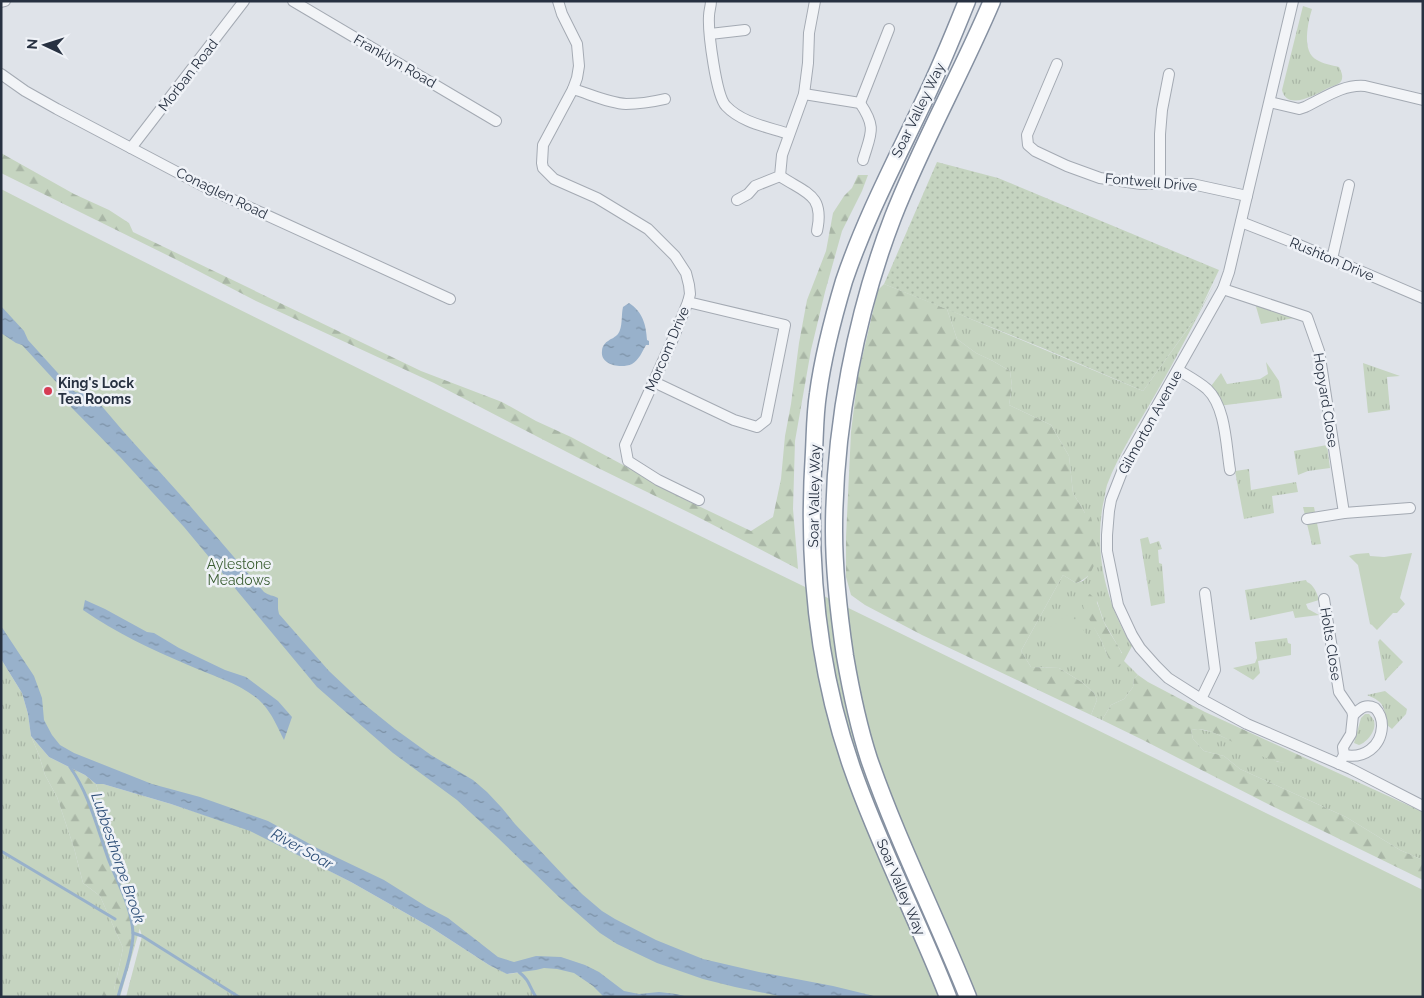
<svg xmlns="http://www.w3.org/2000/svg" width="1424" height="998" font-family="Raleway,sans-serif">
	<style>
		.grass { fill: url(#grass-tufts); fill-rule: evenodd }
		.forest { fill: url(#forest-firs) }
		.park { fill: #c5d4c0 }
		.garden { fill: url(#garden-dots) }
		.water { fill: url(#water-ripples) }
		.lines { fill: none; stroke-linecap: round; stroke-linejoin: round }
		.stream { stroke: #98b1cb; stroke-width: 3 }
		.minor-casing { stroke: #a4aab3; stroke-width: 12 }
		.trunk-casing { stroke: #8590a1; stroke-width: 19 }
		.minor { stroke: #f2f4f7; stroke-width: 10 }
		.trunk { stroke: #fff; stroke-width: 16 }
		.poi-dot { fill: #d63c54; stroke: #eff2f7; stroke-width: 2 }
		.labels { text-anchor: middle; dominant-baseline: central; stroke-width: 5; stroke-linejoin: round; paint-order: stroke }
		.street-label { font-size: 14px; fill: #273141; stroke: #eff2f7 }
		.poi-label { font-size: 14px; font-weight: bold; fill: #273141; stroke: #eff2f7; text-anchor: start }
		.park-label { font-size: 14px; fill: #3b5e33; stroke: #eff2f7 }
		.water-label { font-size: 15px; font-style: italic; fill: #2e4f78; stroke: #eff2f7 }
	</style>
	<defs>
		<pattern id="grass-tufts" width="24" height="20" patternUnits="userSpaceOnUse" patternTransform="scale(1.25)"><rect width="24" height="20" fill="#c5d4c0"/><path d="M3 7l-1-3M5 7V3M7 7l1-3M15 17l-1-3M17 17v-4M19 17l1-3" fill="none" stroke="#a9b6a6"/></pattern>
		<pattern id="forest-firs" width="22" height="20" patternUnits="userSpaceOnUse" patternTransform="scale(1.25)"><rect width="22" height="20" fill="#c5d4c0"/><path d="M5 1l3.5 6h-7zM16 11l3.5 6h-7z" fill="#a9b6a6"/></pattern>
		<pattern id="garden-dots" width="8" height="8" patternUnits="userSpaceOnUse" patternTransform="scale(1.25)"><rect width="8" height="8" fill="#c5d4c0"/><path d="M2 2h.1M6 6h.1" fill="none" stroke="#a9b6a6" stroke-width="1.8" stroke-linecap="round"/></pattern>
		<pattern id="water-ripples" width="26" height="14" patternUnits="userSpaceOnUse" patternTransform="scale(1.25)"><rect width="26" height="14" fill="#98b1cb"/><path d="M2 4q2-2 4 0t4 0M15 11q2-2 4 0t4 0" fill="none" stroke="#7c91a6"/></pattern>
	</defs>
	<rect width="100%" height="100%" fill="#dfe3e9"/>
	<!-- grass -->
	<g class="grass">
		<path d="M 1303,6 L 1312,9 C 1308,22 1301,52 1317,60 C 1323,64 1332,65 1339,67 C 1341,71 1343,75 1342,79 C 1341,85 1331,86 1326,89 C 1315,95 1287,111 1282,90 Z"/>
		<path d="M 1216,281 C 1196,319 1177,357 1155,395 C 1139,423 1118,455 1107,485 C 1105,491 1105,498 1103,504 C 1094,555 1106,602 1132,646 L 1124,661 L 1138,675 L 1134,679 L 1133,687 L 1124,699 L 1111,705 L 1102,720 L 1091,715 L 1097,700 L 1094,693 L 1083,683 L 1059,668 L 1031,667 L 1021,651 L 1063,575 L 1076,583 L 1083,581 L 1088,576 L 1085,513 L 1073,493 L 1069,456 L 1051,425 L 1009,405 L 1012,386 L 1010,371 L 993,361 L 976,353 L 957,339 L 947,309 L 1143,391 L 1195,319 ZM 1097,601 L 1104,622 L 1122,653 L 1108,657 L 1101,640 L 1094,627 Z"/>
		<polygon points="1255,303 1300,317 1261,324"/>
		<polygon points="1266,362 1279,381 1282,398 1218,406 1208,390 1221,373 1227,384 1260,379 1268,374"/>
		<polygon points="1363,363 1400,376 1387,377 1390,410 1368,413"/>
		<polygon points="1327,445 1330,468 1308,471 1298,475 1294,451"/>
		<polygon points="1249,469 1251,490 1296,482 1298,492 1272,496 1274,513 1244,519 1235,471"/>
		<polygon points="1303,507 1314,507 1321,544 1312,545"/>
		<polygon points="1148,537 1150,544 1159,541 1162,549 1158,550 1159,563 1162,564 1165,603 1151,606 1140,539"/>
		<path d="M 1306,580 L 1307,582 C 1314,585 1317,593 1319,600 L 1306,604 L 1308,609 L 1319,615 L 1295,618 L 1293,611 L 1250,620 L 1245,590 Z"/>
		<polygon points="1287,638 1288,643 1291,644 1291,655 1258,661 1260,673 1253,680 1233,668 1255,663 1257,658 1255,642"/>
		<polygon points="1380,639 1403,662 1385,681 1378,642"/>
		<polygon points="1,659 22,693 28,714 31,736 39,755 45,775 57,797 74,848 83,883 100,896 123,948 114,990 102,996 1,997"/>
		<path d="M 1385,691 L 1407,709 L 1406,714 L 1392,729 L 1387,725 C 1383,706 1386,703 1367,695 Z"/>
		<path d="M 1365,714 L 1369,714 C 1370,715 1374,720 1374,721 C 1377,731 1366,743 1359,745 L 1354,743 L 1361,718 Z"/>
		<polygon points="1198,729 1212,732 1278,762 1303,763 1301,756 1423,812 1423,860 1400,850 1346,817 1240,769 1224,756 1204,751 1193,739 1191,730"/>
		<polygon points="96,784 103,784 171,804 250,830 351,882 432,928 489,965 508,974 536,970 604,997 126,997 142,936"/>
	</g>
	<!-- forest -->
	<g class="forest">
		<polygon points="1,153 74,194 109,210 129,223 133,232 421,371 502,402 536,421 571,437 625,466 688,501 751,531 773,517 781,479 785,436 791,404 799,343 807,300 826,251 833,213 844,196 852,188 858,175 868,175 862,191 842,231 825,292 811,350 795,441 793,509 798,569 694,515 594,466 434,383 256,301 179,261 1,173"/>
		<path d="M 884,284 L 947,309 L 957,339 L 976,353 L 993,361 L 1010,371 L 1012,386 L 1009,405 L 1051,425 L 1069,456 L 1073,493 L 1085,513 L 1091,517 C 1096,539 1104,574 1076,583 L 1063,575 L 1021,651 L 1031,667 L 1059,668 L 1083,683 L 1094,693 L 1097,700 L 1091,715 L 922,635 L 865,605 L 851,595 L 846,577 L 846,537 L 851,432 L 858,375 L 878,290 Z"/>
		<path d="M 1090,594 C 1100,603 1099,611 1104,622 C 1110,636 1121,646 1124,661 L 1119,667 L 1117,667 L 1108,657 L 1101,640 L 1084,610 L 1081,595 Z"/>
		<path d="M 1138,675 L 1148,682 L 1205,712 L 1301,756 L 1304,763 C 1279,769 1247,749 1225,738 C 1215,733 1203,727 1191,730 L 1193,739 L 1204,751 L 1224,756 L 1240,769 L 1346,817 L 1400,850 L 1423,860 L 1423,880 L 1264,802 L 1143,740 L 1102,720 L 1111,705 L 1124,699 L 1133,687 L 1134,679 Z"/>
		<polygon points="31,736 49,757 85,775 96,784 140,928 120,997 97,997 102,996 104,991 110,986 114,990 123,948 100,896 83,883 74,848 57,797 45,775 39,755"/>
	</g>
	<!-- park -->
	<g class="park">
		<path d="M 1,189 C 242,313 486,431 729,550 C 961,662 1192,777 1423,890 L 1423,997 L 536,997 C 528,985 531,982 519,972 L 282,835 L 60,757 L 1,643 Z"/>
		<polygon points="1369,553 1370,556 1384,557 1412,553 1400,598 1405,604 1397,613 1393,613 1377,630 1372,625 1370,624 1358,565 1349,556 1356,554"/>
		<polygon points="1070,613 1094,644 1073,660 1048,629"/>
	</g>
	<!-- garden -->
	<polygon class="garden" points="937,162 998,178 1219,270 1197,316 1143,391 1045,349 884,284"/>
	<!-- water -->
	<g class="water">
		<path d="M 629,303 C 643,312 646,325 647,340 L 649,341 L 649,345 L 646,345 C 642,352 639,360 632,364 C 621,369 600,365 602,351 C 603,340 613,340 618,334 C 623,327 621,315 623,307 Z"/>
		<path d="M 1,306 L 24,331 L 28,340 L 75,392 L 88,394 L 94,397 L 123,431 L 185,500 L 264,592 C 270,596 272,595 278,598 L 278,609 L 279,614 L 329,671 L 364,704 L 395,729 L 431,755 L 473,780 L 487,792 L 502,808 L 515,824 L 566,878 L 582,894 L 602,911 L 615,919 L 656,940 L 703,959 L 759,972 L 833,986 L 878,997 L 784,997 L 735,987 L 703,979 L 657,963 L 617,944 L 600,933 L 560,898 L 498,838 L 457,800 L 393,753 L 364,728 L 317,687 L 184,527 L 121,458 L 71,407 L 70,397 L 22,345 L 16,343 L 1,333 Z"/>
		<path d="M 85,600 L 105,609 L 147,632 L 154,633 L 179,648 L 225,670 L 246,677 L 278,701 L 292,717 L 284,740 C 278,728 272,714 263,704 C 244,684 212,676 188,665 C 151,649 116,633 83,610 Z"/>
		<polygon points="1,626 34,676 42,698 44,720 52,735 60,745 74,753 152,784 200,797 268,821 317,848 384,880 427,907 448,918 498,957 514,962 536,956 561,957 585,965 599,972 624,991 639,994 659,992 676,994 689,997 604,997 593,986 574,973 557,969 544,968 536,970 507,974 489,965 432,928 351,882 250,831 171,804 103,784 96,784 85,775 49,757 31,736 28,714 22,693 1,659"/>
	</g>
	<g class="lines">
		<!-- stream -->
		<g class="stream">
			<path d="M 70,767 C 89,794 97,827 108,858 C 117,882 132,907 133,934 C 133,953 123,978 118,997"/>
			<polyline points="1,851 115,919"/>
			<polyline points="133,933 142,936 239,997"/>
			<path d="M 519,972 C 531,982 528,985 536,997"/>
		</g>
		<!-- minor casing -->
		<g class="minor-casing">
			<g id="minor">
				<polyline points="293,1 496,121"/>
				<polyline points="558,1 562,14 577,44 579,66 577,78 573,89 543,145 542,163 543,168 554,179 597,198 648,229 675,256 686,273 689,285 690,294 688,302 672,341 625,445 628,461 658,480 699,500"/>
				<path d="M 711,1 C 711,6 709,11 709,16 C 708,32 716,96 726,106 C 742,123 768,127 789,134"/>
				<polyline points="1293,1 1229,272 1223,289 1127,459 1111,500 1109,511 1107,535 1107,551 1118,605 1132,635 1140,648 1156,666 1168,678 1201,699 1247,724 1351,769 1423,806"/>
				<polyline points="1,2 5,1"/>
				<polyline points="710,34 745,30"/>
				<polyline points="1057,64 1027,135 1028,145 1035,151 1067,166 1100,178 1141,184 1192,184 1247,196"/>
				<polyline points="1,74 25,91 57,109 205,187 450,299"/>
				<path d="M 573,89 C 590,94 608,103 626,104 C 640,104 652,102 665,99"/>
				<polyline points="804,94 860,103 889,29"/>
				<path d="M 1270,102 L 1299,109 L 1305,107 C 1324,98 1343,84 1365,86 L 1423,100"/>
				<path d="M 860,103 C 877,128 871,133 863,160"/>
				<polyline points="131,148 244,1"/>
				<path d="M 780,176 C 805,193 825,194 817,231"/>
				<polyline points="1160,183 1160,134 1162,110 1169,74"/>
				<polyline points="737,200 748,194 755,186 780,176 782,155 804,94 808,63 809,33 815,1"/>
				<polyline points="1241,222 1297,244 1423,298"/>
				<polyline points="1332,259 1349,185"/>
				<polyline points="1223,289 1307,317 1319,351 1344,513"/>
				<path d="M 1178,370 C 1188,376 1199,382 1207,389 C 1226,407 1226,446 1230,470"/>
				<polyline points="654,382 734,420 757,427 766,420 785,325 688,302"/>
				<polyline points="1307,519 1344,513 1410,508"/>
				<polyline points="1324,599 1339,692 1352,711 1353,715 1351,734 1343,747 1344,755 1339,764"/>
				<polyline points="1201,699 1215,670 1205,593"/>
				<path d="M 1344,755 C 1364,759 1381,747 1382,726 C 1382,719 1380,713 1375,708 C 1365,703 1360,709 1353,715"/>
			</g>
		</g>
		<!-- trunk casing -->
		<g class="trunk-casing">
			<g id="trunk">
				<path d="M 948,997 C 918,920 879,846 852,768 C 817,668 807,558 814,452 C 815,432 815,413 818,394 C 823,356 833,318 844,281 C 865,219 895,162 923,103 C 939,70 953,36 967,1"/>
				<path d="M 968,997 C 936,917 897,840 869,759 C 858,725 851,691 845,656 C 839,615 834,573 834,531 C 834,427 856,313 893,217 C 922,143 961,74 992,1"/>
			</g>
		</g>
		<!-- minor -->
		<use href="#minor" class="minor"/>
		<!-- trunk -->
		<use href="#trunk" class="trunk"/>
	</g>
	<!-- markers -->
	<circle class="poi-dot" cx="48" cy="391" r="5"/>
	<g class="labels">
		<!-- street labels -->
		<g class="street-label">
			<text transform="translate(395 61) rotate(30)">Franklyn Road</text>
			<text transform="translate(188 75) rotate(-52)">Morban Road</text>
			<text transform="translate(918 110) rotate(-64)">Soar Valley Way</text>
			<text transform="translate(1151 182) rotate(5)">Fontwell Drive</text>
			<text transform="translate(222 193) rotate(26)">Conaglen Road</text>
			<text transform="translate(1332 259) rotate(23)">Rushton Drive</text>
			<text transform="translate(667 349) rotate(-67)">Morcom Drive</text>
			<text transform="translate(1326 400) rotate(81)">Hopyard Close</text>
			<text transform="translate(1150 422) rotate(-61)">Gilmorton Avenue</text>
			<text transform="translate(814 496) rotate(-89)">Soar Valley Way</text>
			<text transform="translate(1331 644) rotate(81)">Holts Close</text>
			<text transform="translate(901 887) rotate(67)">Soar Valley Way</text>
		</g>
		<!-- poi labels -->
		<g class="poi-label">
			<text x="58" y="383">King's Lock<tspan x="58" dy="16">Tea Rooms</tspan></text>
		</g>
		<!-- park labels -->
		<g class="park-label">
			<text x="239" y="564">Aylestone<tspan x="239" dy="16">Meadows</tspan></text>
		</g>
		<!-- water labels -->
		<g class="water-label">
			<text transform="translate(302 849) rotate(29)">River Soar</text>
			<text transform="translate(118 858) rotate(71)">Lubbesthorpe Brook</text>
		</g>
	</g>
	<!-- border -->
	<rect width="1424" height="998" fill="none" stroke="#273141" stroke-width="5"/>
	<!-- north arrow -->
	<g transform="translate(45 45) rotate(274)" stroke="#eff2f7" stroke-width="4" paint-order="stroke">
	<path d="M0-4L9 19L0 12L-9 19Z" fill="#273141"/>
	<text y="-8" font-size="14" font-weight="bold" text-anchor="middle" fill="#273141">N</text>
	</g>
</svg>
